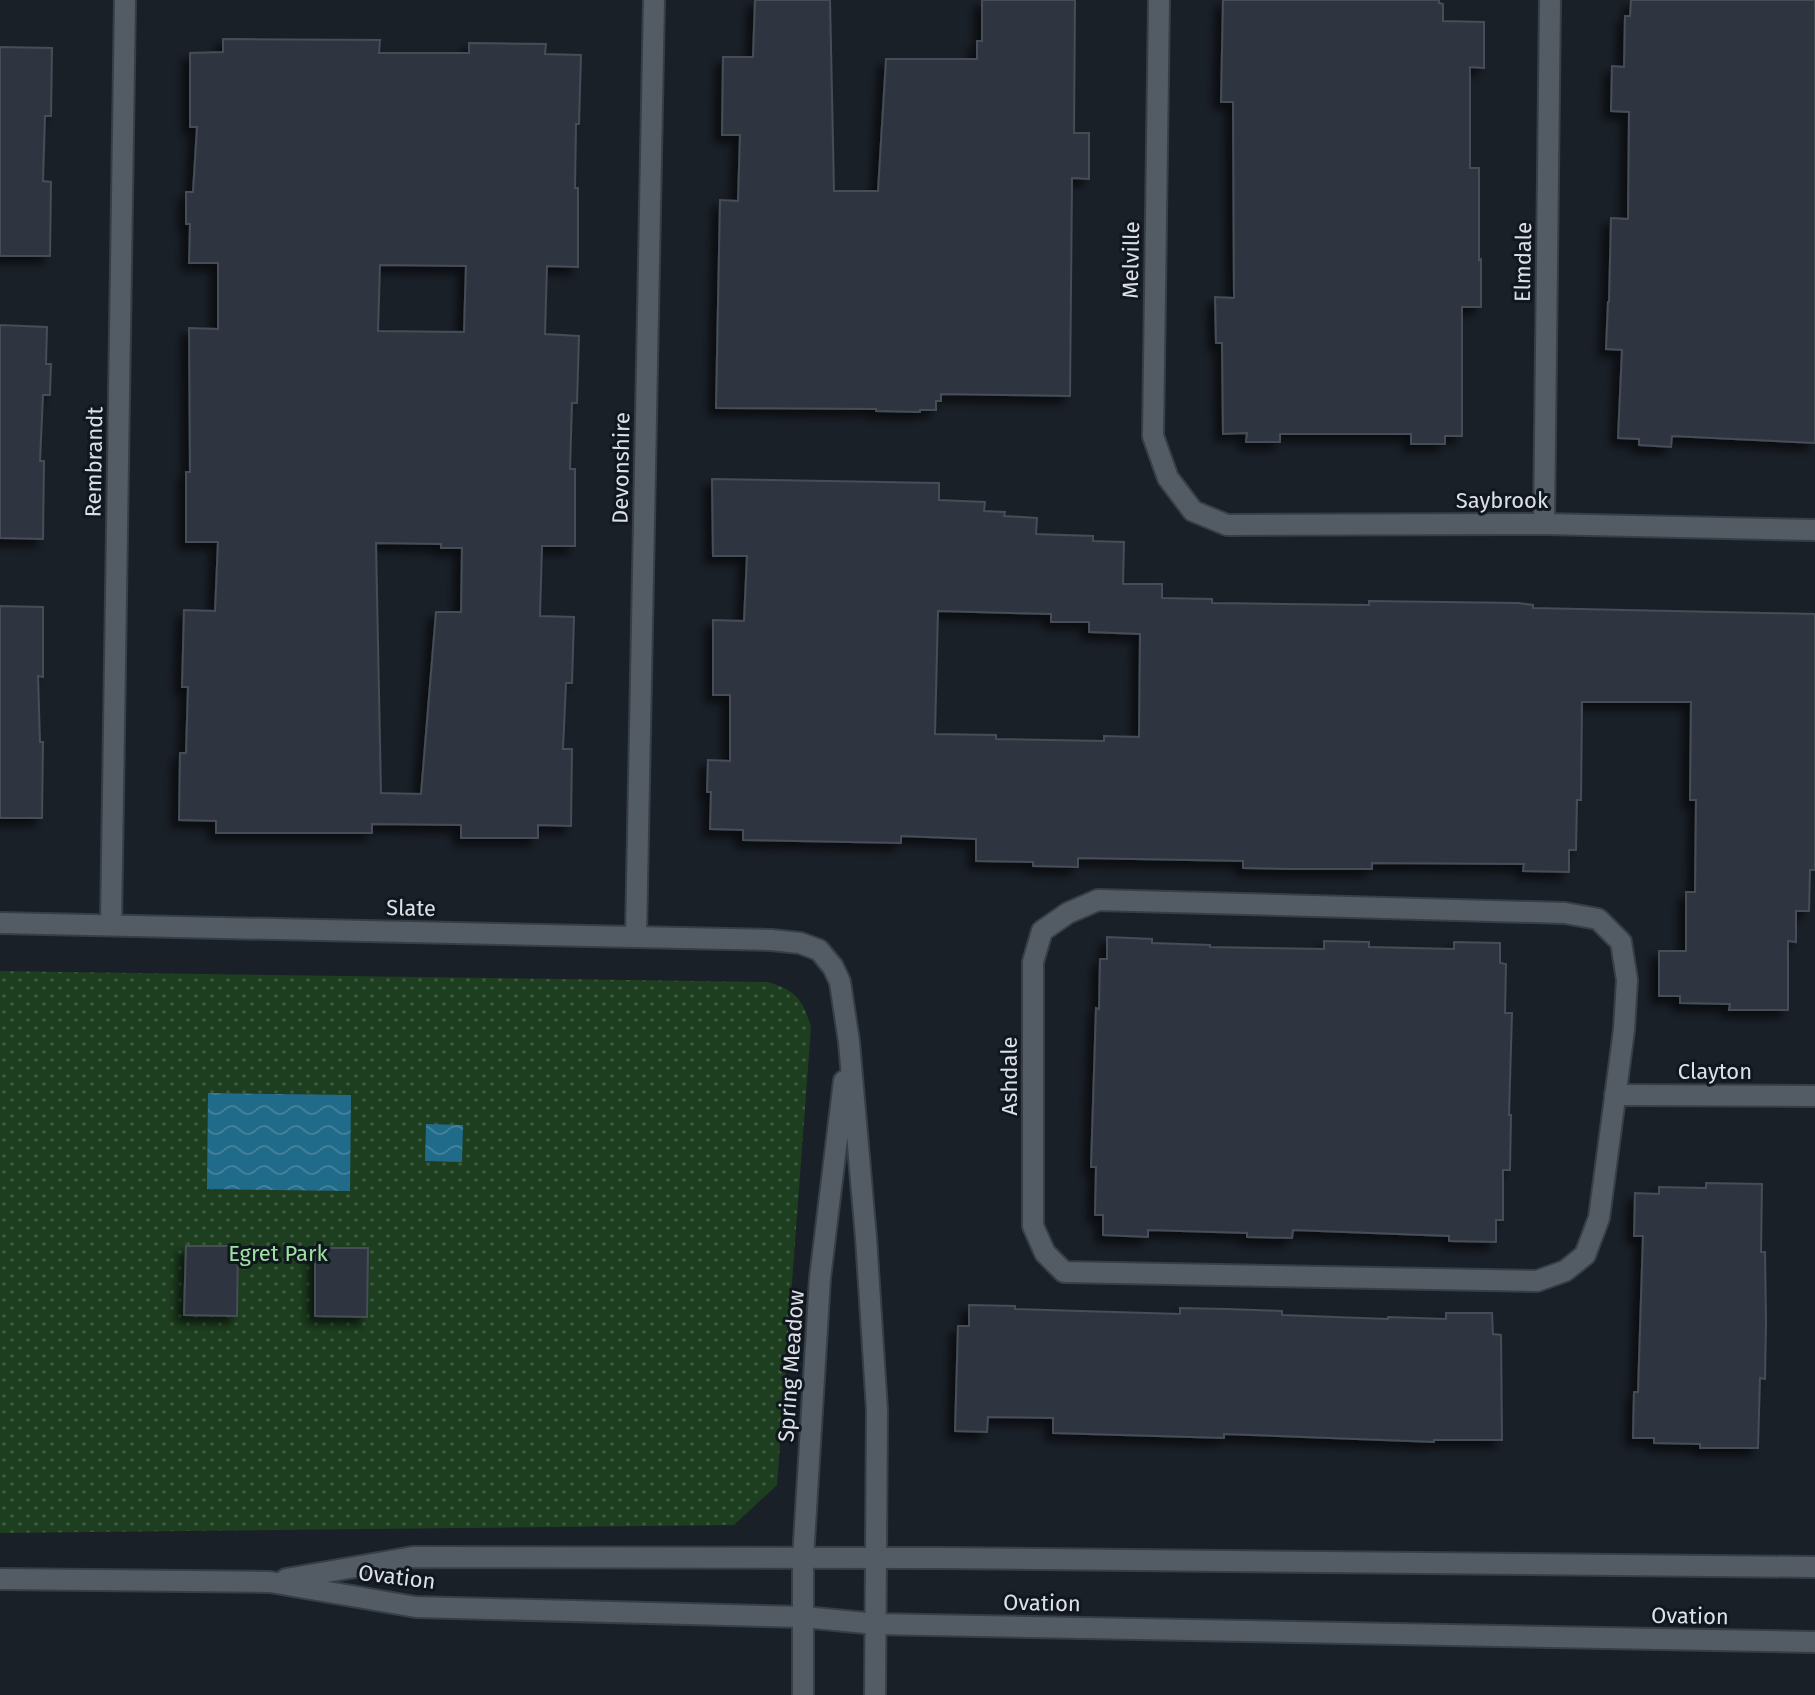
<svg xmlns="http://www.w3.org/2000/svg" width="1815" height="1695" font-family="'Fira Sans',sans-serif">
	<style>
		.park { fill: url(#park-dots) }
		.water { fill: url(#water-waves) }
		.building { fill: #2f363f; stroke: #464d57; stroke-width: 2; fill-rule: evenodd; filter: url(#shadow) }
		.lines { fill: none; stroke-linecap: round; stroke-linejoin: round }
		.minor-casing { stroke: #393e44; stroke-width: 24 }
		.minor { stroke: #535b65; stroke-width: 20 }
		.labels { text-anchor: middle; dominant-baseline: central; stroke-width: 6; stroke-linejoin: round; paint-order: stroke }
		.street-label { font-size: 22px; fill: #dde1e7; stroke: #10171f }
		.park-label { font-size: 22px; fill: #9de29f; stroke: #10171f }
	</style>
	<defs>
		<pattern id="park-dots" width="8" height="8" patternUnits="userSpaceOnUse" patternTransform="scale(2)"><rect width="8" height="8" fill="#1d3e1f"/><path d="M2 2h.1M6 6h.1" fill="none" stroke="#3d5a40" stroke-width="1.8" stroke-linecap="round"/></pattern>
		<pattern id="water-waves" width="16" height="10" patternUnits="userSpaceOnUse" patternTransform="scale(2)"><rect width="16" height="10" fill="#216b8a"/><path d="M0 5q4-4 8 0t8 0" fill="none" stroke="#41809a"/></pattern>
		<filter id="shadow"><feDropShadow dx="-7" dy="7" stdDeviation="4" flood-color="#0009"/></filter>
	</defs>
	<rect width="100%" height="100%" fill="#1a2028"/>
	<!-- park -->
	<path class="park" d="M 0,971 L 768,982 C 797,991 802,999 811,1027 L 777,1485 L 734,1525 L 0,1533 Z"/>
	<!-- water -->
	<g class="water">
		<polygon points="208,1093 351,1095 350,1191 207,1189"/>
		<polygon points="426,1124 463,1125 462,1162 425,1161"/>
	</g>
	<!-- building -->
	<g class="building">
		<polygon points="755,0 830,0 834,191 878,191 886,59 977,59 977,41 982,41 982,0 1075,0 1074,133 1089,133 1089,179 1072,178 1070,396 941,394 941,401 936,401 936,410 920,410 920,412 876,411 876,409 716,408 720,200 738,201 740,135 722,135 723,57 753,57"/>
		<polygon points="1223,0 1439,0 1439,3 1443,4 1443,21 1484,22 1484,68 1470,67 1470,168 1479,168 1479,260 1481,259 1481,307 1462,307 1462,436 1445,436 1445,444 1411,444 1411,434 1280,434 1280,442 1246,442 1247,433 1223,434 1222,343 1216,343 1215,297 1234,298 1233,102 1221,102"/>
		<polygon points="1631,0 1815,0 1815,443 1672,436 1671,447 1639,445 1639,439 1618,438 1622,350 1606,349 1608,302 1609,302 1611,218 1628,219 1629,112 1611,111 1612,66 1624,67 1625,16 1630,16"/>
		<path d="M 223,39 L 380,40 L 379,53 L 469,53 L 469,43 L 546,44 L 545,54 L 581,55 L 579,124 L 576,124 L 575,188 L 578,188 L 578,267 L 547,266 L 545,334 L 579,336 L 577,403 L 572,403 L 570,469 L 575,469 L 575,546 L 542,546 L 540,616 L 574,617 L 572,683 L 566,683 L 563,749 L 572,749 L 571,826 L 538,825 L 538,838 L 461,838 L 461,825 L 372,824 L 372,833 L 216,833 L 216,821 L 179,820 L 180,753 L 186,753 L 188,687 L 182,687 L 184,610 L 215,611 L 218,542 L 186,542 L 186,472 L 190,472 L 189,328 L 218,329 L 218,263 L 189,263 L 190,224 L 186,224 L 186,192 L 193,192 L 197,127 L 190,127 L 190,53 L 223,52 ZM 380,265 L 466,266 L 464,332 L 378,331 ZM 376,543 L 441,544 L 441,548 L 462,548 L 461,612 L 436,612 L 421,794 L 381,793 Z"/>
		<polygon points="0,47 52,48 51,116 45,116 43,181 51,182 50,256 0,256"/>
		<polygon points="0,325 47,327 46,364 51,364 50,395 43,395 40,461 44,461 43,539 0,538"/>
		<path d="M 712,479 L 939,483 L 939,500 L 985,502 L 984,511 L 1005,512 L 1004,516 L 1037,518 L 1036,534 L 1093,536 L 1093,541 L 1124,542 L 1123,584 L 1162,584 L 1162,598 L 1212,599 L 1212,603 L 1369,605 L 1369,601 L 1518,603 L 1533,605 L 1533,608 L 1815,614 L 1815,870 L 1810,870 L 1809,911 L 1796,911 L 1796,942 L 1788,941 L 1788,1010 L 1729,1010 L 1730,1004 L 1680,1003 L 1680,996 L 1659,996 L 1659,951 L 1686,951 L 1686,892 L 1695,892 L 1696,800 L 1690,800 L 1691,702 L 1582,702 L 1581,800 L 1577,800 L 1576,850 L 1569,850 L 1569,872 L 1523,871 L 1524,864 L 1372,863 L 1372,869 L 1290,869 L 1243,868 L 1243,861 L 1078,858 L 1078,867 L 1033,866 L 1033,862 L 976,861 L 976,839 L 901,836 L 901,843 L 743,840 L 743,830 L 710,829 L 711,792 L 707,792 L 708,760 L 730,761 L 730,695 L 713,695 L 713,620 L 744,621 L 747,556 L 713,556 ZM 938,611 L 1051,614 L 1051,622 L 1089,622 L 1089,632 L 1140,634 L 1139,737 L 1104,736 L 1104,741 L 996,739 L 996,735 L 935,734 Z"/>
		<polygon points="0,606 43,607 43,677 38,676 40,742 43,742 42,818 0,818"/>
		<polygon points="1107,937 1152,939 1152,943 1210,945 1210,947 1324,949 1324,941 1369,942 1369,947 1454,949 1454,942 1500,943 1500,963 1506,964 1505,1013 1512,1013 1509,1115 1511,1115 1510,1170 1503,1170 1503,1220 1496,1220 1496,1242 1449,1241 1449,1236 1293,1230 1292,1238 1247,1237 1247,1233 1148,1230 1148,1237 1103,1235 1103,1215 1095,1215 1096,1167 1091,1167 1096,1008 1099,1009 1100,959 1107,959"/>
		<polygon points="1706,1183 1762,1184 1761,1252 1765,1252 1766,1321 1765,1379 1760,1378 1758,1448 1700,1448 1700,1444 1654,1443 1654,1438 1633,1438 1634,1392 1638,1392 1643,1236 1634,1236 1635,1193 1659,1194 1659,1187 1706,1188"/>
		<polygon points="186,1246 238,1246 237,1316 184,1315"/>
		<polygon points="315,1248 368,1248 367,1317 315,1316"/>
		<polygon points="969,1305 1015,1306 1015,1309 1180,1314 1180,1308 1227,1309 1282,1311 1282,1315 1388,1319 1388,1317 1446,1319 1446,1313 1492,1313 1493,1334 1501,1335 1502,1440 1434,1440 1434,1442 1224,1434 1224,1438 1053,1433 1053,1418 988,1417 987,1432 955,1431 958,1326 969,1326"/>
	</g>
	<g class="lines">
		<!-- minor casing -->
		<g class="minor-casing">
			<g id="minor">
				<polyline points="1159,0 1153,436 1168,478 1193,511 1227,525 1544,524 1815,530"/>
				<polyline points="1544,524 1550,0"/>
				<polygon points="1098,900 1565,913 1598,919 1621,942 1627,980 1624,1030 1599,1218 1585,1255 1565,1271 1537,1281 1064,1272 1045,1253 1033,1226 1033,962 1042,931 1068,913"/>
				<polyline points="0,923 771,940 800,943 819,950 833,967 840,982 849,1042 866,1238 877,1410 875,1695"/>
				<polyline points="111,925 125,0"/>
				<polyline points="636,937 654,0"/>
				<polyline points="1615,1095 1815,1096"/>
				<polyline points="0,1579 270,1582 416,1607 804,1617 876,1624 1815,1642"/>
				<polyline points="286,1579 413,1557 940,1558 1815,1567"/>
				<polyline points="803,1695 803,1559 820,1278 844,1081"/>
			</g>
		</g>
		<!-- minor -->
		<use href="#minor" class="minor"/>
	</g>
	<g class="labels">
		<!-- street labels -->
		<g class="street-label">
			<text transform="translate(1131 260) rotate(-89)">Melville</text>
			<text transform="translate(1523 262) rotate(-89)">Elmdale</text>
			<text transform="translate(94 462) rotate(-89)">Rembrandt</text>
			<text transform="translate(621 468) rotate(-89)">Devonshire</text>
			<text x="1502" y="500">Saybrook</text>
			<text transform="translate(411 908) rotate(1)">Slate</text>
			<text x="1715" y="1071">Clayton</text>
			<text transform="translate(1009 1076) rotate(-90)">Ashdale</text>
			<text transform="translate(791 1366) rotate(-86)">Spring Meadow</text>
			<text transform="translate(397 1577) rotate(7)">Ovation</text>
			<text transform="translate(1042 1603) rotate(1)">Ovation</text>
			<text transform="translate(1690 1616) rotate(1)">Ovation</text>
		</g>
		<!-- park labels -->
		<g class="park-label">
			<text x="278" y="1253">Egret Park</text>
		</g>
	</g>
</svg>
